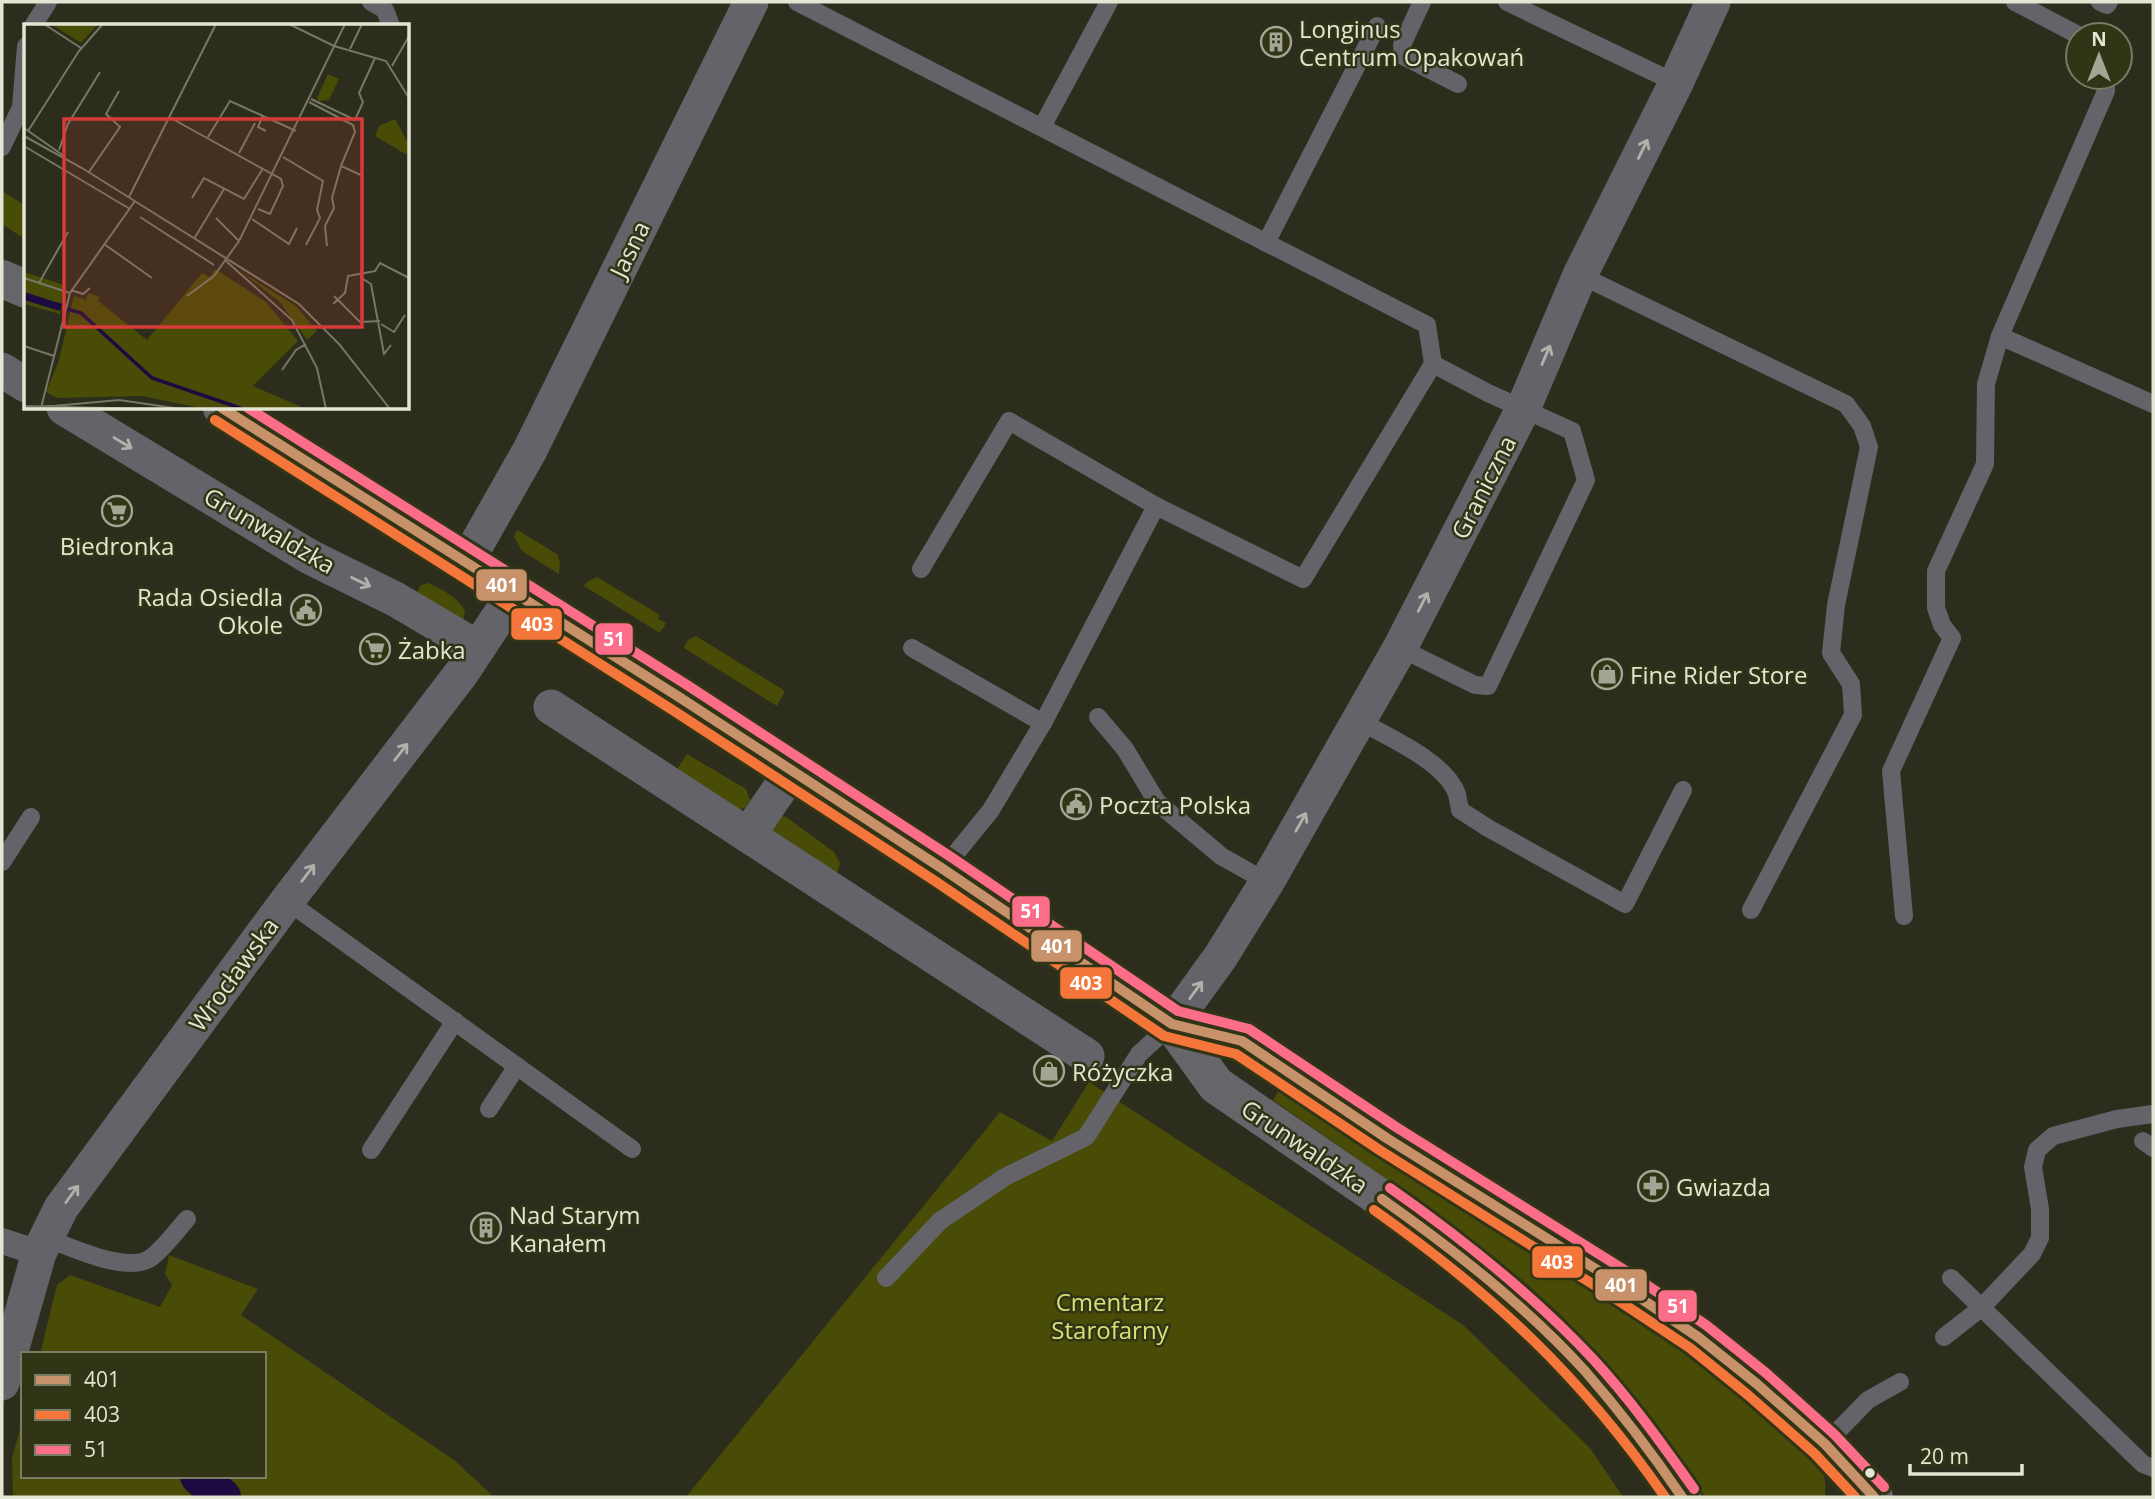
<svg xmlns="http://www.w3.org/2000/svg" width="2155" height="1499" font-family="'Open Sans',sans-serif">
	<style>
		.green { fill: #484c06 }
		.lines { fill: none; stroke-linecap: round; stroke-linejoin: round }
		.canal { stroke: #1b0b40; stroke-width: 38 }
		.service { stroke: #64636a; stroke-width: 18 }
		.pedestrian { stroke: #64636a; stroke-width: 26 }
		.minor { stroke: #64636a; stroke-width: 35 }
		.secondary { stroke: #66656a; stroke-width: 38 }
		.bus-1-casing { stroke: #323416; stroke-width: 16 }
		.bus-2-casing { stroke: #323416; stroke-width: 16 }
		.bus-3-casing { stroke: #323416; stroke-width: 16 }
		.bus-1 { stroke: #c7916a; stroke-width: 10 }
		.bus-2 { stroke: #f5763a; stroke-width: 10 }
		.bus-3 { stroke: #fb6d88; stroke-width: 10 }
		.oneway { stroke: #b1b2aa }
		.bus-dot { fill: #e4e6d4; stroke: #323416; stroke-width: 2.5 }
		.labels { text-anchor: middle; dominant-baseline: central; stroke-width: 5; stroke-linejoin: round; paint-order: stroke }
		.poi-label { font-size: 24px; fill: #e4e6d4; stroke: #323416; text-anchor: start }
		.street-label { font-size: 24px; fill: #e4e6d4; stroke: #323416 }
		.park-label { font-size: 24px; fill: #d6e176; stroke: #323416 }
		.inset-river { fill: none; stroke: #1b0b40; stroke-width: 3.5 }
		.inset-road { fill: none; stroke: #767766; stroke-width: 2 }
		.view { fill: #d73b39; fill-opacity: 0.15; stroke: #d73b39; stroke-width: 3.5 }
		.inset-edge { fill: none; stroke: #e4e6d4; stroke-width: 3.5 }
		.line-badge { stroke: #323416; stroke-width: 2.5 }
		.badge-label { font-size: 19px; text-anchor: middle; font-weight: bold; fill: #fff }
	</style>
	<rect width="100%" height="100%" fill="#2c2d1d"/>
	<!-- green -->
	<g class="green">
		<polygon points="2,191 26,206 26,240 2,224"/>
		<polygon points="517,530 557,554 560,563 559,574 522,551 514,537"/>
		<polygon points="597,577 660,615 658,619 666,623 660,633 584,586 587,582"/>
		<path d="M 428,583 C 442,589 457,597 465,610 L 463,622 L 415,596 L 421,585 Z"/>
		<polygon points="696,636 785,691 777,706 684,648 688,640"/>
		<polygon points="687,754 746,789 750,800 746,807 738,811 676,771"/>
		<polygon points="779,816 786,817 834,852 840,863 836,876 774,836 771,825"/>
		<polygon points="1089,1082 1463,1325 1590,1448 1623,1497 686,1497 1000,1112 1052,1141"/>
		<path d="M 1279,1090 L 1377,1155 L 1460,1206 L 1470,1216 L 1476,1216 C 1584,1285 1693,1351 1787,1438 C 1798,1448 1819,1462 1824,1476 C 1826,1482 1825,1491 1825,1497 L 1705,1497 C 1658,1419 1596,1345 1528,1285 C 1509,1269 1488,1255 1468,1240 C 1405,1191 1339,1146 1273,1100 Z"/>
		<polygon points="169,1255 258,1289 241,1315 454,1460 494,1497 13,1497 12,1458 23,1418 23,1476 264,1476 264,1354 40,1354 57,1285 70,1275 160,1307 172,1285 165,1274"/>
	</g>
	<g class="lines">
		<!-- canal -->
		<polyline class="canal" points="199,1476 222,1497"/>
		<!-- service -->
		<g class="service">
			<polyline points="371,2 385,10 391,26"/>
			<polyline points="797,2 1427,325 1433,364 1488,393 1572,431 1586,480 1488,686 1475,685 1400,648"/>
			<polyline points="1422,2 1402,45 1403,56 1458,84"/>
			<polyline points="1507,2 1676,83"/>
			<polyline points="2015,2 2078,35"/>
			<polyline points="2100,2 2107,5 2109,2"/>
			<polyline points="33,26 48,2"/>
			<polyline points="2106,77 2106,91 2000,336 2153,404"/>
			<polyline points="1042,127 1109,2"/>
			<polyline points="2,147 21,107 26,46"/>
			<polyline points="1266,243 1377,26"/>
			<polyline points="1580,275 1846,404 1862,426 1869,447 1836,605 1831,653 1851,684 1853,715 1751,910"/>
			<polyline points="921,569 1009,421 1156,506 1303,579 1433,364"/>
			<polyline points="912,648 1043,723"/>
			<polyline points="1098,717 1125,749 1157,802 1221,856 1267,882"/>
			<path d="M 1358,720 C 1387,737 1445,761 1457,794 C 1458,799 1459,805 1460,810 L 1488,828 L 1625,904 L 1683,790"/>
			<polyline points="2,862 31,817"/>
			<polyline points="943,869 991,810 1043,723 1156,506"/>
			<polyline points="287,901 632,1149"/>
			<polyline points="1904,916 1891,771 1952,638 1942,625 1936,608 1936,571 1985,464 1986,384 2000,336"/>
			<polyline points="489,1109 517,1066"/>
			<polyline points="2143,1141 2153,1148"/>
			<polyline points="371,1150 455,1021"/>
			<path d="M 46,1238 C 71,1247 125,1273 149,1259 C 162,1251 177,1230 187,1219"/>
			<polyline points="886,1278 940,1221 1005,1177 1086,1137 1139,1054 1172,1024"/>
			<polyline points="1951,1278 2143,1464 2153,1468"/>
			<polyline points="1944,1337 1981,1308 2032,1254 2040,1238 2040,1209 2033,1167 2037,1150 2053,1136 2117,1119 2153,1114"/>
			<polyline points="1825,1444 1868,1400 1900,1382"/>
		</g>
		<!-- pedestrian -->
		<polyline class="pedestrian" points="2,1241 39,1253"/>
		<!-- minor -->
		<g class="minor">
			<polyline points="2,370 26,385"/>
			<polyline points="64,408 310,557 395,599 478,648"/>
			<polyline points="467,561 530,450 751,2"/>
			<polyline points="551,707 1087,1056"/>
			<polyline points="748,835 792,771"/>
			<polyline points="1172,1024 1221,956 1267,882 1400,648 1523,409 1580,275 1676,83 1713,2"/>
			<polyline points="2,1383 39,1253 61,1208 287,901 463,671 515,592"/>
		</g>
		<!-- secondary -->
		<g class="secondary">
			<polyline points="2,279 26,289"/>
			<polyline points="222,408 679,697 943,869 1172,1024 1216,1085 1414,1221 1465,1258 1519,1303 1567,1350 1609,1397 1652,1451 1682,1497"/>
			<polyline points="1172,1024 1242,1041 1388,1139 1618,1283 1698,1337 1757,1384 1825,1444 1874,1497"/>
		</g>
		<!-- bus-1 casing -->
		<g class="bus-1-casing">
			<g id="bus-1">
				<polyline points="222,408 679,697 943,869 1172,1024 1242,1041 1388,1139 1618,1283 1698,1337 1757,1384 1825,1444 1874,1497"/>
				<path d="M 1382,1199 C 1454,1250 1525,1305 1585,1371 C 1620,1411 1652,1453 1682,1497"/>
			</g>
		</g>
		<!-- bus-2 casing -->
		<g class="bus-2-casing">
			<g id="bus-2">
				<polyline points="215,420 671,709 935,881 1164,1036 1236,1054 1381,1151 1610,1295 1690,1348 1748,1395 1815,1454 1855,1497"/>
				<path d="M 1374,1210 C 1494,1295 1581,1376 1665,1497"/>
			</g>
		</g>
		<!-- bus-3 casing -->
		<g class="bus-3-casing">
			<g id="bus-3">
				<polyline points="248,408 687,685 951,857 1178,1011 1249,1029 1396,1127 1626,1271 1706,1325 1766,1373 1834,1434 1884,1487"/>
				<path d="M 1390,1188 C 1463,1239 1532,1294 1593,1359 C 1630,1399 1662,1444 1694,1489"/>
			</g>
		</g>
		<!-- bus-1 -->
		<use href="#bus-1" class="bus-1"/>
		<!-- bus-2 -->
		<use href="#bus-2" class="bus-2"/>
		<!-- bus-3 -->
		<use href="#bus-3" class="bus-3"/>
	</g>
	<!-- one-way arrows -->
	<defs><path id="oneway-shaft" d="M-6 0H5M1.5-3L5.5 0L1.5 3" fill="none" stroke-width="1.6" stroke-linecap="round" stroke-linejoin="round" transform="scale(1.75)"/></defs>
	<g class="oneway">
		<use href="#oneway-shaft" transform="translate(1643 149) rotate(-64)"/>
		<use href="#oneway-shaft" transform="translate(1546 355) rotate(-67)"/>
		<use href="#oneway-shaft" transform="translate(123 443) rotate(31)"/>
		<use href="#oneway-shaft" transform="translate(361 582) rotate(26)"/>
		<use href="#oneway-shaft" transform="translate(1423 602) rotate(-63)"/>
		<use href="#oneway-shaft" transform="translate(401 752) rotate(-52)"/>
		<use href="#oneway-shaft" transform="translate(1301 822) rotate(-61)"/>
		<use href="#oneway-shaft" transform="translate(308 873) rotate(-53)"/>
		<use href="#oneway-shaft" transform="translate(1196 990) rotate(-54)"/>
		<use href="#oneway-shaft" transform="translate(72 1194) rotate(-54)"/>
	</g>
	<!-- icons -->
	<defs>
		<g id="building-ring" transform="scale(1.575)"><circle r="9.5" fill="#323416" stroke="#a4a594" stroke-width="1.5"/><path d="M-4-6H4V6H1V3H-1V6H-4ZM-2.5-4.3h1.7v1.8h-1.7ZM.8-4.3h1.7v1.8H.8ZM-2.5-1h1.7V.8h-1.7ZM.8-1h1.7V.8H.8Z" fill="#a4a594"/></g>
		<g id="supermarket-ring" transform="scale(1.575)"><circle r="9.5" fill="#323416" stroke="#a4a594" stroke-width="1.5"/><path d="M-6-5.5h2.5l.6 2H6L4.5 2H-2.5L-4.4-4H-6ZM-1.5 3.2a1.3 1.3 0 1 0 .1 0ZM3 3.2a1.3 1.3 0 1 0 .1 0Z" fill="#a4a594"/></g>
		<g id="civic-ring" transform="scale(1.575)"><circle r="9.5" fill="#323416" stroke="#a4a594" stroke-width="1.5"/><path d="M-.6-6.5H3V-4.5H.6V-3L4-1V1h2V6H-6V1h2V-1L-.6-3ZM-1.2 2.5V6h2.4V2.5Z" fill="#a4a594"/></g>
		<g id="shop-ring" transform="scale(1.575)"><circle r="9.5" fill="#323416" stroke="#a4a594" stroke-width="1.5"/><path d="M-5-2.5h2.3a2.7 3.5 0 0 1 5.4 0H5L5.5 6h-11ZM-1.5-2.5h3a1.5 2.3 0 0 0-3 0Z" fill="#a4a594"/></g>
		<g id="pharmacy-ring" transform="scale(1.575)"><circle r="9.5" fill="#323416" stroke="#a4a594" stroke-width="1.5"/><path d="M-2-6h4v4h4v4h-4v4h-4v-4h-4v-4h4Z" fill="#a4a594"/></g>
	</defs>
	<g fill-rule="evenodd">
		<use href="#building-ring" x="1276" y="42"/>
		<use href="#supermarket-ring" x="117" y="511"/>
		<use href="#civic-ring" x="306" y="610"/>
		<use href="#supermarket-ring" x="375" y="649"/>
		<use href="#shop-ring" x="1607" y="674"/>
		<use href="#civic-ring" x="1076" y="804"/>
		<use href="#shop-ring" x="1049" y="1071"/>
		<use href="#pharmacy-ring" x="1653" y="1186"/>
		<use href="#building-ring" x="486" y="1228"/>
	</g>
	<!-- markers -->
	<circle class="bus-dot" cx="1870" cy="1473" r="6"/>
	<g class="labels">
		<!-- poi labels -->
		<g class="poi-label">
			<text x="1299" y="28">Longinus<tspan x="1299" dy="28">Centrum Opakowań</tspan></text>
			<text x="117" y="545" text-anchor="middle">Biedronka</text>
			<text x="283" y="596" text-anchor="end">Rada Osiedla<tspan x="283" dy="28">Okole</tspan></text>
			<text x="398" y="649">Żabka</text>
			<text x="1630" y="674">Fine Rider Store</text>
			<text x="1099" y="804">Poczta Polska</text>
			<text x="1072" y="1071">Różyczka</text>
			<text x="1676" y="1186">Gwiazda</text>
			<text x="509" y="1214">Nad Starym<tspan x="509" dy="28">Kanałem</tspan></text>
		</g>
		<!-- street labels -->
		<g class="street-label">
			<text transform="translate(629 249) rotate(-64)">Jasna</text>
			<text transform="translate(1483 487) rotate(-63)">Graniczna</text>
			<text transform="translate(270 530) rotate(30)">Grunwaldzka</text>
			<text transform="translate(233 974) rotate(-54)">Wrocławska</text>
			<text transform="translate(1305 1146) rotate(34)">Grunwaldzka</text>
		</g>
		<!-- park labels -->
		<g class="park-label">
			<text x="1110" y="1301">Cmentarz<tspan x="1110" dy="28">Starofarny</tspan></text>
		</g>
	</g>
	<!-- overview -->
	<g transform="translate(24 24)">
		<rect width="385" height="385" fill="#2c2d1d"/>
		<path d="M 27,0 L 74,0 L 57,19 ZM 304,50 L 315,55 L 305,76 L 295,77 L 293,74 ZM 371,95 L 385,120 L 383,131 L 351,112 L 355,102 ZM 191,245 L 242,278 L 274,317 L 229,362 L 282,385 L 181,385 L 118,372 L 33,374 L 22,368 L 35,336 L 50,272 L 62,276 L 64,269 L 76,273 L 74,277 L 123,316 L 178,249 L 186,253 ZM 216,247 L 272,282 L 293,307 L 283,316 L 256,278 ZM 0,248 L 40,261 L 36,290 L 0,280 Z" fill="#484c06"/>
		<path d="M 0,268 L 38,280 L 36,287 L 0,276 Z" fill="#1b0b40"/>
		<path class="inset-river" d="M 40,284 L 57,289 L 128,354 L 219,385"/>
		<path class="inset-road" d="M 20,0 L 57,24M 265,0 L 310,22 L 362,37 L 385,74M 326,25 L 338,0M 368,42 L 385,12M 287,75 L 331,96 L 339,78 L 335,69 L 351,34M 285,78 L 329,101 L 331,108 L 317,142 L 339,152M 239,91 L 234,103 L 242,107M 145,93 L 257,155 L 259,162 L 246,190 L 234,185M 0,104 L 40,132M 4,107 L 55,27 L 79,0M 0,112 L 58,144 L 275,280 L 315,320 L 366,385M 184,113 L 206,77 L 272,107M 0,122 L 106,185M 35,126 L 44,100 L 76,48M 215,129 L 231,99M 259,133 L 299,157 L 293,186 L 296,194 L 282,221M 65,148 L 96,103 L 82,90 L 95,67M 105,173 L 192,0M 168,174 L 180,154 L 220,175 L 238,146M 116,193 L 190,241M 192,194 L 215,217M 228,195 L 265,220 L 273,204M 170,215 L 200,165M 80,220 L 128,254M 303,222 L 301,202 L 310,184 L 308,174 L 317,142M 202,237 L 268,296 L 293,344 L 302,385M 336,253 L 347,260 L 360,330 L 367,321M 0,254 L 46,269M 15,259 L 44,208M 47,266 L 59,270 L 66,264M 163,272 L 190,252 L 215,217 L 321,0M 310,272 L 336,298 L 356,297M 309,280 L 321,269 L 324,252 L 351,247 L 356,239 L 385,254M 357,300 L 370,308 L 381,291M 0,322 L 30,332M 258,346 L 272,326 L 282,320M 0,382 L 125,385M 0,383 L 21,384M 18,383 L 95,376 L 157,385M 17,384 L 46,269 L 111,177"/>
		<path class="view" d="M 40,95 L 338,95 L 338,303 L 40,303 Z"/>
		<rect width="385" height="385" class="inset-edge"/>
	</g>
	<g class="line-badge">
		<rect x="475" y="568" width="53" height="34" rx="7" fill="#c7916a"/>
		<rect x="510" y="607" width="53" height="34" rx="7" fill="#f5763a"/>
		<rect x="594" y="622" width="40" height="34" rx="7" fill="#fb6d88"/>
		<rect x="1011" y="895" width="40" height="33" rx="7" fill="#fb6d88"/>
		<rect x="1030" y="929" width="53" height="34" rx="7" fill="#c7916a"/>
		<rect x="1059" y="966" width="54" height="34" rx="7" fill="#f5763a"/>
		<rect x="1531" y="1245" width="53" height="34" rx="7" fill="#f5763a"/>
		<rect x="1594" y="1268" width="54" height="34" rx="7" fill="#c7916a"/>
		<rect x="1657" y="1289" width="41" height="34" rx="7" fill="#fb6d88"/>
	</g>
	<g class="badge-label">
		<text x="502" y="592">401</text>
		<text x="537" y="631">403</text>
		<text x="614" y="646">51</text>
		<text x="1031" y="918">51</text>
		<text x="1057" y="953">401</text>
		<text x="1086" y="990">403</text>
		<text x="1557" y="1269">403</text>
		<text x="1621" y="1292">401</text>
		<text x="1678" y="1313">51</text>
	</g>
	<!-- border -->
	<rect width="2155" height="1499" fill="none" stroke="#e4e6d4" stroke-width="7"/>
	<!-- legend -->
	<rect x="21" y="1352" width="245" height="126" fill="#323416" stroke="#797b62" stroke-width="2"/>
	<rect x="35" y="1375" width="35" height="10" fill="#c7916a" stroke="#797b62" stroke-width="2"/>
	<text x="84" y="1387" font-size="21" fill="#e4e6d4">401</text>
	<rect x="35" y="1410" width="35" height="10" fill="#f5763a" stroke="#797b62" stroke-width="2"/>
	<text x="84" y="1422" font-size="21" fill="#e4e6d4">403</text>
	<rect x="35" y="1445" width="35" height="10" fill="#fb6d88" stroke="#797b62" stroke-width="2"/>
	<text x="84" y="1457" font-size="21" fill="#e4e6d4">51</text>
	<!-- north arrow -->
	<g transform="translate(2099 56)"><circle r="33" fill="#323416" stroke="#797b62" stroke-width="2"/>
	<path d="M0-5L12 26L0 18L-12 26Z" fill="#a4a594"/>
	<text y="-10" font-size="19" font-weight="bold" text-anchor="middle" fill="#e4e6d4">N</text>
	</g>
	<!-- scale -->
	<path d="M1910 1464v10h112v-10" fill="none" stroke="#e4e6d4" stroke-width="3.5"/>
	<text x="1920" y="1464" font-size="21" fill="#e4e6d4" stroke="#323416" stroke-width="5" paint-order="stroke">20 m</text>
</svg>
